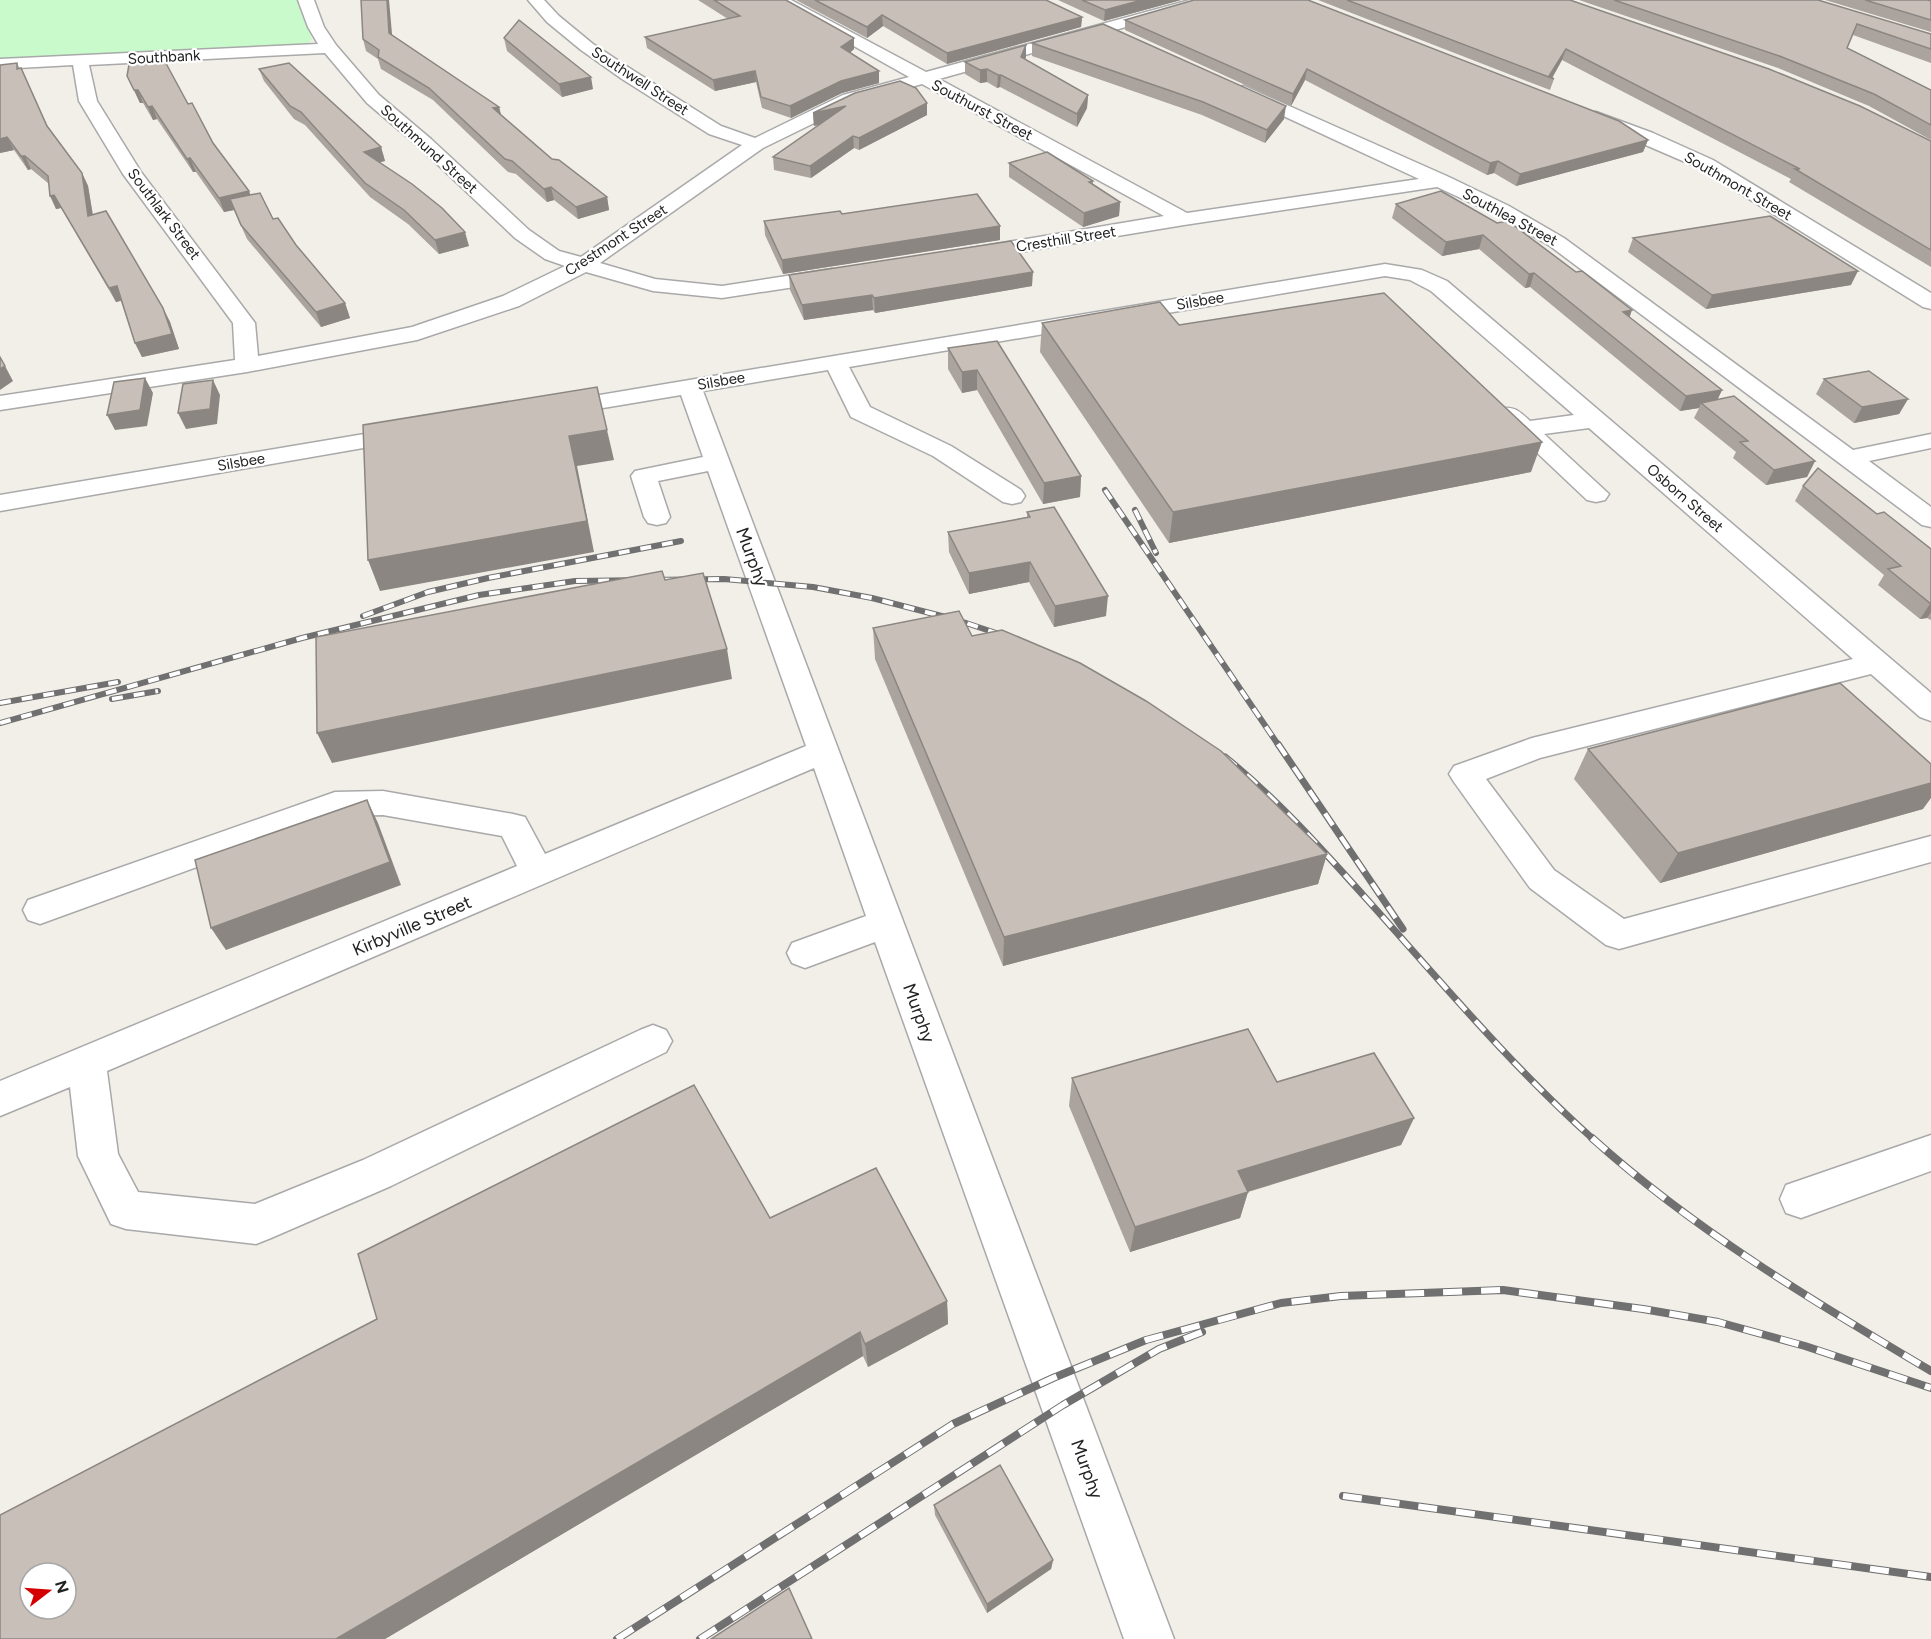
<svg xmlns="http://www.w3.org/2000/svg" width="1931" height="1639" font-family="Figtree,sans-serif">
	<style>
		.park { fill: #c8facc }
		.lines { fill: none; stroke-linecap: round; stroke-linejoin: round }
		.minor-casing { stroke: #a9a9a9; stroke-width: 3 }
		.minor { fill: #fff; fill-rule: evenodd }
		.rail-far2-casing { stroke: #707070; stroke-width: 6 }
		.rail-far1-casing { stroke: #707070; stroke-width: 7 }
		.rail-casing { stroke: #707070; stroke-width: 8 }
		.rail-far2 { stroke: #fff; stroke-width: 4; stroke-dasharray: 11; stroke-linecap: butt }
		.rail-far1 { stroke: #fff; stroke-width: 4.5; stroke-dasharray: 14; stroke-linecap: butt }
		.rail { stroke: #fff; stroke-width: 6; stroke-dasharray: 19; stroke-linecap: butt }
		.wall { fill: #aba49e }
		.shaded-wall { fill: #8b8681 }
		.building { fill: #c7bfb8; stroke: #8b8681; stroke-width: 1.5; fill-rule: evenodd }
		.labels { text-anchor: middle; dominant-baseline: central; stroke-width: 4.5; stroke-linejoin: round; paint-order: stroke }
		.far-street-label { font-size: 15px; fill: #222; stroke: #fff }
		.street-label { font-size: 18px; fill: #222; stroke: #fff }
	</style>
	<rect width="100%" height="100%" fill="#f2efe9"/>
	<!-- park -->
	<polygon class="park" points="0,0 297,0 312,39 309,43 299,46 0,59"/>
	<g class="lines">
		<!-- minor casing -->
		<g class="minor-casing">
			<g id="minor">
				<path d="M 298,0 L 314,0 L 324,27 L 336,45 L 379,95 L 431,139 L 529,230 L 559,251 L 581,257 L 742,145 L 709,134 L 622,79 L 581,50 L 547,22 L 528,0 L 544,0 L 559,16 L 593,44 L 634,71 L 721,126 L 755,138 L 843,95 L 909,77 L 772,0 L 791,0 L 926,72 L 1190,0 L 1215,0 L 1212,3 L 939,79 L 1187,213 L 1419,179 L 1238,95 L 1235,91 L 1238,87 L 1244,86 L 1449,177 L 1509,206 L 1564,238 L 1853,450 L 1931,434 L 1931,448 L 1869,461 L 1931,507 L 1931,527 L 1922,525 L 1550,246 L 1495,214 L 1437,187 L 1184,225 L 972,260 L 965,258 L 962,254 L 965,250 L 972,248 L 1164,216 L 922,84 L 855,103 L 763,148 L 600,263 L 655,279 L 722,286 L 832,269 L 840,270 L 843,275 L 840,280 L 722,298 L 653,291 L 586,272 L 519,306 L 417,340 L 247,372 L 0,410 L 0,396 L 235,360 L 233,323 L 123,174 L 79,101 L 73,65 L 0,69 L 0,59 L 318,44 L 308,27 ZM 325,53 L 367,103 L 419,147 L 515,238 L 545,259 L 565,266 L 503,296 L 412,327 L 258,356 L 255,323 L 141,172 L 97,101 L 89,65 Z"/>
				<polygon points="1596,112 1653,133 1713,160 1931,293 1931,309 1923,307 1699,168 1590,121 1587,117 1590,113"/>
				<path d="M 1385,264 L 1422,270 L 1447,281 L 1931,693 L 1931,721 L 1920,717 L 1871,674 L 1540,758 L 1486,779 L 1554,870 L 1624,919 L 1931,836 L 1931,862 L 1619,949 L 1606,945 L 1530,888 L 1454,782 L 1449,774 L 1454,766 L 1532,738 L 1853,659 L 1589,428 L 1544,434 L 1609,494 L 1605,500 L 1596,502 L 1587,500 L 1496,414 L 1499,409 C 1514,405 1520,412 1530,421 L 1574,415 L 1431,291 L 1410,280 L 1385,276 L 849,367 L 870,407 L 951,446 L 1021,490 L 1025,496 L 1021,502 L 1012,504 L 1003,502 L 933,456 L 851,417 L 828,370 L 703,391 L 1174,1639 L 1124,1639 L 875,942 L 805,968 L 792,963 L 787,953 L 792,943 L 866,916 L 814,768 L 107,1071 L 118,1154 L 138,1192 L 255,1204 L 363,1160 L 640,1030 L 653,1025 L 666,1030 L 672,1041 L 666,1052 L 391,1186 L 271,1238 L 256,1244 L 126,1229 L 111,1224 L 78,1156 L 70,1087 L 0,1116 L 0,1081 L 517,866 L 502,836 L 383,815 L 337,816 L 40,924 L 28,920 L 23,910 L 28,900 L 335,792 L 383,791 L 513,814 L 525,817 L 545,854 L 806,746 L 708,471 L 658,481 L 670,517 L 666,523 L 657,525 L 648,523 L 644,517 L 631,476 L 635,471 L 703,457 L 681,395 L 555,416 L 546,414 L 543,409 L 546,404 Z"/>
				<polygon points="406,427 415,429 418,434 415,439 0,511 0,495"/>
				<polygon points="1931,1135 1931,1171 1801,1218 1786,1213 1780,1199 1786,1185"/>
			</g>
		</g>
		<!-- minor -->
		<use href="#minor" class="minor"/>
		<!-- rail-far2 casing -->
		<g class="rail-far2-casing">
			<g id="rail-far2">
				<polyline points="1105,490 1279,746"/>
				<polyline points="1135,510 1156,553"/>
				<polyline points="363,616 428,592 488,578 681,541"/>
				<polyline points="112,699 158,691"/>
				<polyline points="0,703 118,682"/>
				<polyline points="0,723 302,638 479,595 575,581 724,579 813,587 872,598 957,620 1008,637"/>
			</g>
		</g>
		<!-- rail-far1 casing -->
		<g class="rail-far1-casing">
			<g id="rail-far1">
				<polyline points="1278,744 1403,929"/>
				<path d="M 1225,757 C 1276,798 1319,846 1363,895 C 1438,978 1510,1065 1593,1139"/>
			</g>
		</g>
		<!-- rail casing -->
		<g class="rail-casing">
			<g id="rail">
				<path d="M 1592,1138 C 1694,1230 1813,1301 1931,1371"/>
				<polyline points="1343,1496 1931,1577"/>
				<polyline points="617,1639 953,1424 1053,1378 1146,1340 1281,1303 1341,1296 1503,1290 1643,1309 1718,1322 1805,1346 1931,1388"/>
				<polyline points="700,1639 1063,1405 1159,1349 1202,1332"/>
			</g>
		</g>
		<!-- rail-far2 -->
		<use href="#rail-far2" class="rail-far2"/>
		<!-- rail-far1 -->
		<use href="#rail-far1" class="rail-far1"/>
		<!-- rail -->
		<use href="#rail" class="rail"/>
	</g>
	<!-- wall -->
	<g class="wall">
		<polygon points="698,0 786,0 854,49 850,53 879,83 842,93 791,118 762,108 756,82 715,91 647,48 645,37 728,19"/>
		<polygon points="796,0 1046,0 1082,17 1081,27 947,64 883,26 867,38"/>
		<polygon points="1058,0 1181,0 1104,21"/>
		<polygon points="1318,0 1570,0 1931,141 1931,267 1789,182 1791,179 1562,60 1552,78 1554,79 1550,90"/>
		<polygon points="1579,0 1818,0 1931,34 1931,63 1853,35 1847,48 1931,90 1931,140 1869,106 1778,68"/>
		<polygon points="1825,0 1928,0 1931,1 1931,32"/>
		<polygon points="1125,20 1648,140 1643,152 1516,186 1494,173 1487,175 1305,80 1291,106 1125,30"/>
		<polygon points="392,35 499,107 501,115 552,159 607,197 609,210 578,219 554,200 547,202 516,174 508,172 433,100 381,69 378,59 366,51 363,39"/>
		<polygon points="504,38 593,89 562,97 507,51"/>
		<polygon points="1032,43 1284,119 1265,143 1202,115 1032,56"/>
		<polygon points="1026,57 1025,59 1088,95 1087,108 1077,127 1000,87 997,88 987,82 980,83 965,74 965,62"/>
		<polygon points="17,63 48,127 82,173 88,186 93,215 163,308 170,322 179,349 142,357 135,343 121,301 116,302 61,208 56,209 49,184 31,169 28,170 14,150 0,153"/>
		<polygon points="259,69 381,147 385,161 380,162 469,246 439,254 408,224 370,197 305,125 294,119 264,81"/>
		<polygon points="127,76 188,104 213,143 251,195 296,245 345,303 350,318 321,327 247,239 234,210 224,212 196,172 193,172 157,119 153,120 143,103 140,103"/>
		<polygon points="927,103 927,115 859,150 854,148 811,178 774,170 773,157 820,124 814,126 813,113"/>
		<polygon points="1009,163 1093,181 1093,184 1120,202 1119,216 1083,227 1009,177"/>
		<polygon points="1441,191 1630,318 1722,390 1717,400 1815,461 1807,477 1766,485 1733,458 1736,452 1694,418 1699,408 1680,411 1530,287 1525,288 1479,249 1442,256 1392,218 1396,204"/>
		<polygon points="842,214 1000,226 1000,240 783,274 765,235 764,221"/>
		<polygon points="1633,238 1851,285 1706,309 1628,252"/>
		<polygon points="789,275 1032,286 875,313 873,310 804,320 790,290"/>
		<polygon points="1042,323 1179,325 1531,472 1169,543 1040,352"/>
		<polygon points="997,341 1081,476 1080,497 1043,504 977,390 962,393 948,369 948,348"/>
		<polygon points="1824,379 1908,399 1899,414 1854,423 1816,394"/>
		<polygon points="1803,486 1877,514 1931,549 1931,620 1927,618 1920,619 1878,585 1884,575 1795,501"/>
		<polygon points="1027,512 1106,616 1054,627 1029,582 969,594 949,552 948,532 1027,517"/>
		<polygon points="873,628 972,636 1327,854 1318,884 1003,966 875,659"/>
		<polygon points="1588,749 1923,809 1660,883 1574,779"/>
		<polygon points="1072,1078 1277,1082 1414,1118 1401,1145 1248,1192 1240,1218 1130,1252 1069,1106"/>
		<polygon points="770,1218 947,1301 948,1324 868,1367 863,1356 385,1639 0,1639"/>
		<polygon points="934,1505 1053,1560 1051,1569 987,1613 935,1515"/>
	</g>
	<!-- shaded-wall -->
	<g class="shaded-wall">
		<polygon points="387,0 389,0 393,45 389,33"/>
		<polygon points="1142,0 1181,0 1104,21 1105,10"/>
		<polygon points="882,15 883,26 867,38 867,27"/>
		<polygon points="1082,17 1081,27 947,64 947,53"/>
		<polygon points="854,38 854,49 842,59 841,47"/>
		<polygon points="1026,45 1026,57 1021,69 1021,57"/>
		<polygon points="1566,49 1562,60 1552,78 1549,77"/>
		<polygon points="987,69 987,82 980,83 980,70"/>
		<polygon points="1307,69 1305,80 1291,106 1293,94"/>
		<polygon points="755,71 756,82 715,91 713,80"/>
		<polygon points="879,71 879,83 842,93 791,118 790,106 841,81"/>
		<polygon points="998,75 1001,75 1000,87 997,88"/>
		<polygon points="591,77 593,89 562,97 559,84"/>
		<polygon points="134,90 138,90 143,103 140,103"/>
		<polygon points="1088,95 1087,108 1077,127 1077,114"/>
		<polygon points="927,103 927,115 859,150 859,138"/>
		<polygon points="152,106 157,119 153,120 148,107"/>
		<polygon points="846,106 846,119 814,126 813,113"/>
		<polygon points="1286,106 1284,119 1265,143 1267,130"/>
		<polygon points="499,107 502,119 493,108"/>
		<polygon points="853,136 854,148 811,178 810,166"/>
		<polygon points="7,137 14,150 0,153 0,139"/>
		<polygon points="1648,140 1643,152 1516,186 1520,174"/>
		<polygon points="381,147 385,161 368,165 364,152"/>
		<polygon points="21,156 25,156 31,169 28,170"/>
		<polygon points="190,158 196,172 193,172 187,159"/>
		<polygon points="1498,161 1494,173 1487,175 1490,163"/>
		<polygon points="82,173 88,186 95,229 88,216"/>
		<polygon points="551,187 554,200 547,202 544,189"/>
		<polygon points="249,191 254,205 230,199 234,210 224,212 219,198"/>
		<polygon points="54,195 61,208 56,209 50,196"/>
		<polygon points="607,197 609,210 578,219 576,207"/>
		<polygon points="1120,202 1119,216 1083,227 1084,213"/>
		<polygon points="1000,226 1000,240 783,274 782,260"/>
		<polygon points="465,232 469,246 439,254 435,240"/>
		<polygon points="1483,235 1479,249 1442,256 1446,242"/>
		<polygon points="1858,271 1851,285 1706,309 1712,295"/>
		<polygon points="1033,272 1032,286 875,313 874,298"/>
		<polygon points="1534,273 1530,287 1525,288 1529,274"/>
		<polygon points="117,286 123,300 116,302 109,288"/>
		<polygon points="872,295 873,310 804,320 802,305"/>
		<polygon points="345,303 350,318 321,327 316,312"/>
		<polygon points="163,308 170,322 179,349 142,357 135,343"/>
		<polygon points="1632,310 1627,325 1623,312"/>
		<polygon points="5,366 13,381 0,390 0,369"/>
		<polygon points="977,370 977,390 962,393 962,372"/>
		<polygon points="145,378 153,393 147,426 115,430 107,415"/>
		<polygon points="213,380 220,395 217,424 186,429 178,413"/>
		<polygon points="1722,390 1715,405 1701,403 1699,408 1680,411 1686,396"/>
		<polygon points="1908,399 1899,414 1854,423 1862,407"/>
		<polygon points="607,430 614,460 577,466 594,552 380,591 368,560 569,436"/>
		<polygon points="1542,442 1531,472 1169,543 1173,512"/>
		<polygon points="1815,461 1807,477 1766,485 1774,470"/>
		<polygon points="1081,476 1080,497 1043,504 1044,483"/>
		<polygon points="1030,562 1029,582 969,594 969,573"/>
		<polygon points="1108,596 1106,616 1054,627 1055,606"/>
		<polygon points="1930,604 1931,604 1931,612 1927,618 1920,619"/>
		<polygon points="727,649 732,679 332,763 317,733"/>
		<polygon points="1931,783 1931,798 1923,809 1660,883 1678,853"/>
		<polygon points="367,800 378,823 401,885 226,950 211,928"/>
		<polygon points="1327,854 1318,884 1003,966 1004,937"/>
		<polygon points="1414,1118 1401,1145 1230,1197 1238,1171"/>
		<polygon points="1248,1192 1240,1218 1130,1252 1135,1227"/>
		<polygon points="947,1301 948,1324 868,1367 865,1344"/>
		<polygon points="860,1332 863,1356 385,1639 336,1639"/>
		<polygon points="1053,1560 1051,1569 987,1613 987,1604"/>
	</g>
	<!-- building -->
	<g class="building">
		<polygon points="361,0 387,0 389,33 499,107 493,108 552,159 559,160 607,197 576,207 551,187 544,189 512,161 505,159 429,88 378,57 379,50 363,39"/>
		<polygon points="714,0 786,0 854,38 841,47 879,71 841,81 790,106 761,97 755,71 713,80 645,37 740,16"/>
		<polygon points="815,0 1046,0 1082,17 947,53 882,15 867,27"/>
		<polygon points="1082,0 1142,0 1105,10"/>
		<polygon points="1194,0 1308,0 1619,121 1648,140 1520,174 1498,161 1490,163 1307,69 1293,94 1125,20"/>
		<polygon points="1347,0 1570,0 1769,69 1860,106 1931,141 1931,250 1795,169 1800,169 1566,49 1549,76 1554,79"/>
		<polygon points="1614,0 1818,0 1931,34 1931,49 1857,24 1847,48 1931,90 1931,125 1874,94 1782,57"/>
		<polygon points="1865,0 1928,0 1931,1 1931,20"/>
		<polygon points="519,20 591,77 559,84 504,38"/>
		<polygon points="1103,24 1286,106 1267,130 1203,102 1032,43"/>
		<polygon points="1026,45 1021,57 1088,95 1077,114 1001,75 998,75 987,69 980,70 965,62"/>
		<polygon points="162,56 188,104 192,103 213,143 249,191 219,198 190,158 187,159 152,106 148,107 138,90 134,90 127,76 130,59"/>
		<polygon points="17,63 17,69 21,68 47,126 82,173 88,216 106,211 163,308 172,334 135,343 117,286 109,288 54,195 50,196 48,176 25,156 21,156 7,137 0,139 0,65"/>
		<polygon points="289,63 381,147 364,152 412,184 442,208 465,232 435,240 404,210 365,183 301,112 290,106 259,69"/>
		<polygon points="900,81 916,88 927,103 859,138 853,136 810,166 773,157 846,106 813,113 855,93"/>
		<polygon points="1047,152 1093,181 1089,182 1120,202 1084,213 1009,163"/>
		<polygon points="1441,191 1497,223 1508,221 1576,272 1582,271 1632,310 1623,312 1722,390 1686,396 1534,273 1529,274 1483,235 1446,242 1396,204"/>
		<polygon points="260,193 273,219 278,218 296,245 345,303 316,312 241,225 230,199"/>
		<polygon points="977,194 1000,226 782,260 764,221 840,211 842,214"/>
		<polygon points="1770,216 1858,271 1712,295 1633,238"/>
		<polygon points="1011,241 1033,272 874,298 872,295 802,305 789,275"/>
		<polygon points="1384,293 1542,442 1173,512 1042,323 1160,302 1179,325"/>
		<polygon points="997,341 1081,476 1044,483 977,370 962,372 948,348"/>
		<polygon points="0,357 5,366 0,369"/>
		<polygon points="1869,371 1908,399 1862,407 1824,379"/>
		<polygon points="145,378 140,410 107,415 114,382"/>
		<polygon points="213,380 210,409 178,413 183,384"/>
		<polygon points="597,387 607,430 569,436 587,521 368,560 363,425"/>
		<polygon points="1734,396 1815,461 1774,470 1740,442 1748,441 1701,403"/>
		<polygon points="1818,468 1877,514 1884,512 1931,549 1931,604 1888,569 1901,566 1803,486"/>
		<polygon points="1054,507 1108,596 1055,606 1030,562 969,573 948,532 1030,517 1027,512"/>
		<polygon points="662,571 665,580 703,573 727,649 317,733 316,637"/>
		<polygon points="959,611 972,636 1002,630 1080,663 1146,701 1221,751 1327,854 1004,937 873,628"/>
		<polygon points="1840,683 1931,764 1931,783 1678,853 1588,749"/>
		<polygon points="367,800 390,862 211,928 195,860"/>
		<polygon points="1248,1029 1277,1082 1374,1053 1414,1118 1238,1171 1248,1192 1135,1227 1072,1078"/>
		<path d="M 694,1085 L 770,1218 L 876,1168 L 947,1301 L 865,1344 L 860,1332 L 336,1639 L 0,1639 L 0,1515 L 377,1319 L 358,1254 ZM 30,1573 L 66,1573 L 66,1609 L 30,1609 Z"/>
		<polygon points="1000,1465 1053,1560 987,1604 934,1505"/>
		<polygon points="789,1588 812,1639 711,1639"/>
	</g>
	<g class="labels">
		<!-- far-street labels -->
		<g class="far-street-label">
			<text transform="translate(164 57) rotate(-3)">Southbank</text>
			<text transform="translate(640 81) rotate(33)">Southwell Street</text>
			<text transform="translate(982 110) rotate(28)">Southurst Street</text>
			<text transform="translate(429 149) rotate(42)">Southmund Street</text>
			<text transform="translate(1738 186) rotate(30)">Southmont Street</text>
			<text transform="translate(164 214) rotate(53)">Southlark Street</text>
			<text transform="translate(1510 217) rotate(28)">Southlea Street</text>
			<text transform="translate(1066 239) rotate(-9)">Cresthill Street</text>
			<text transform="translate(616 240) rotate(-33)">Crestmont Street</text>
			<text transform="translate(1200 301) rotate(-10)">Silsbee</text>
			<text transform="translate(721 381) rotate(-10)">Silsbee</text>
			<text transform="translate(241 462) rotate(-10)">Silsbee</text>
			<text transform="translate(1685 498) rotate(41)">Osborn Street</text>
		</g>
		<!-- street labels -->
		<g class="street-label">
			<text transform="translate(752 557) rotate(70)">Murphy</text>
			<text transform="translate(412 926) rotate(-23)">Kirbyville Street</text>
			<text transform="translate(919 1013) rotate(70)">Murphy</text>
			<text transform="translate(1087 1469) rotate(70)">Murphy</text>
		</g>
	</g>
	<!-- north arrow -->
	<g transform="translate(48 1591) rotate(73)"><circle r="28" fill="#ffffff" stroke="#a7a7a7" stroke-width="1.5"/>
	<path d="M0-4.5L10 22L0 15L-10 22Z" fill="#d40000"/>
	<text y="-9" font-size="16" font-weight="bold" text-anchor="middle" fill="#222222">N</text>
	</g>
</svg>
